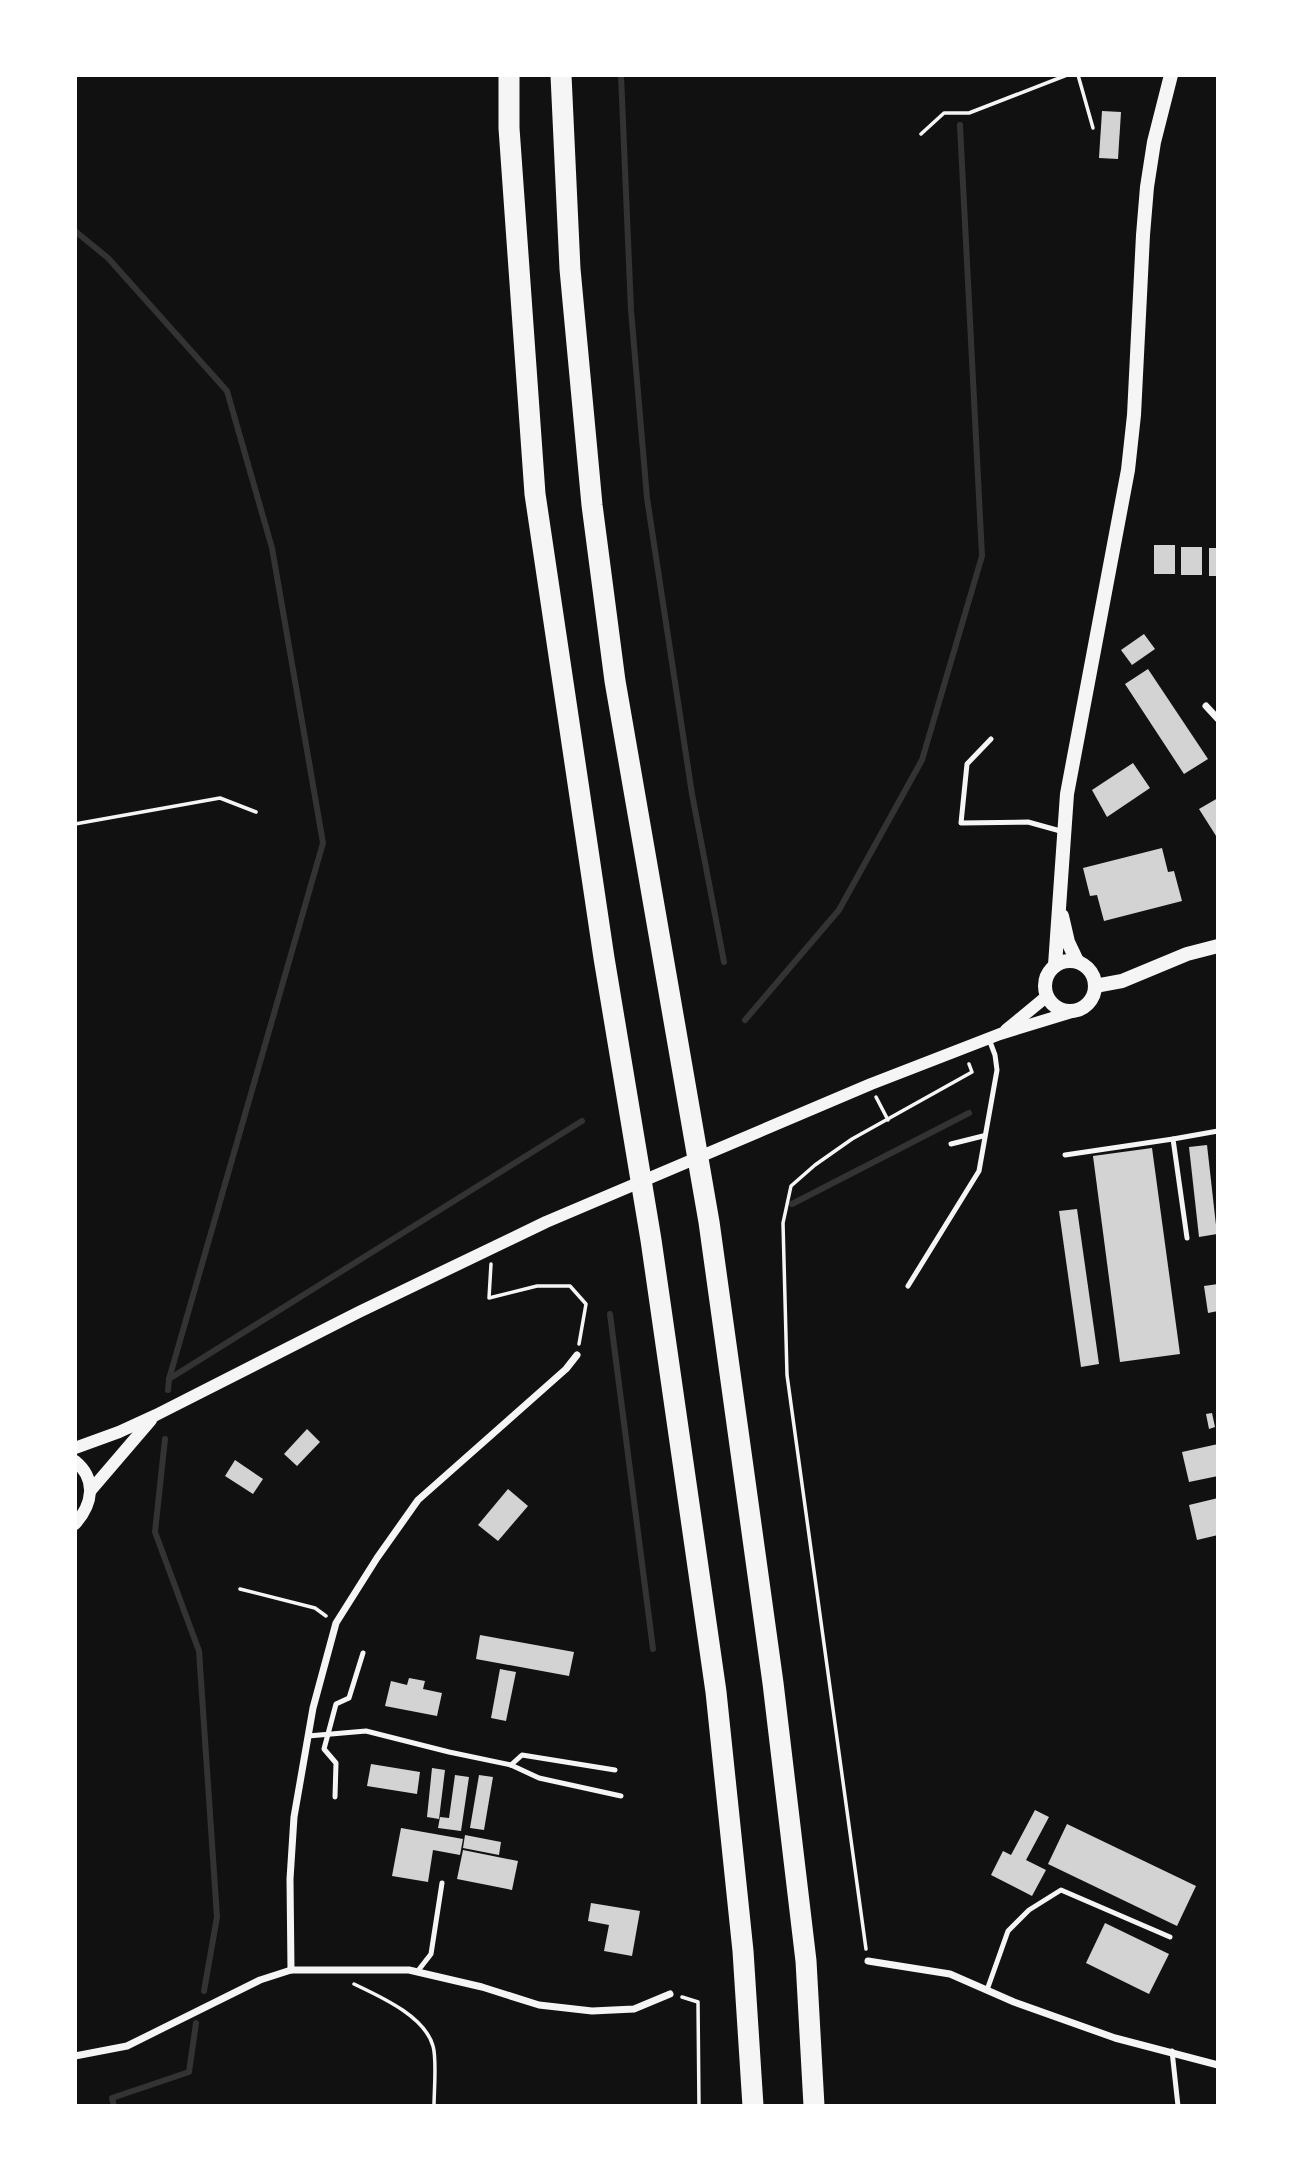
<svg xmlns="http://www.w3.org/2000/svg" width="1293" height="2181" font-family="Georgia,serif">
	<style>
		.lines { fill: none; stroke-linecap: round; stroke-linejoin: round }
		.stream { stroke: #333; stroke-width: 6 }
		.building { fill: #d3d3d3 }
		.path { stroke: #f5f5f5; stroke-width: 3.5 }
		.service { stroke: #f5f5f5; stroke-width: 5 }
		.minor { stroke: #f5f5f5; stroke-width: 7 }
		.tertiary { stroke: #f5f5f5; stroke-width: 12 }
		.secondary { stroke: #f5f5f5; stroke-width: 14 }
		.motorway { stroke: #f5f5f5; stroke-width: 21 }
	</style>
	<rect width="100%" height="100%" fill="#111"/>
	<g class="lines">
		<!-- stream -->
		<g class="stream">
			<polyline points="621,75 631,310 647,498 692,794 724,962"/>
			<polyline points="75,231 108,258 227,391 272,548 323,843 169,1379 168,1390"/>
			<polyline points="745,1020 839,910 922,760 982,556 960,125"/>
			<polyline points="792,1204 969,1113"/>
			<polyline points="610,1314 653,1649"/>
			<polyline points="169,1379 582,1121"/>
			<polyline points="165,1439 155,1532 199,1651 217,1917 204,1991"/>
			<polyline points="114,2106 112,2098 189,2072 196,2023"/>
		</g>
	</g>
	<!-- building -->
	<g class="building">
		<polygon points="1102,111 1121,112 1118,159 1099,158"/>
		<rect x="1154" y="545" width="21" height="29"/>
		<rect x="1181" y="547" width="21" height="28"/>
		<rect x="1209" y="548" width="9" height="28"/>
		<polygon points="1144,634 1155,649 1132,665 1121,650"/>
		<polygon points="1148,669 1208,759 1184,774 1125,684"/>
		<polygon points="1133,763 1150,788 1107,817 1092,790"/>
		<polygon points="1218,798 1218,839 1199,809"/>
		<polygon points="1162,848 1168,872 1174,871 1182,901 1104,921 1097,895 1090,896 1083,868"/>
		<polygon points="1207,1145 1217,1234 1199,1237 1189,1147"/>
		<polygon points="1152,1148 1180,1354 1120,1362 1093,1156"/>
		<polygon points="1077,1209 1099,1364 1081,1367 1059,1211"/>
		<polygon points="1218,1284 1218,1311 1208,1313 1204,1286"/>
		<polygon points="1212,1413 1215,1427 1209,1429 1206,1414"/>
		<polygon points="307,1429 320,1442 297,1466 284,1454"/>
		<polygon points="1218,1444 1218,1476 1189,1482 1182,1452"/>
		<polygon points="235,1460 263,1479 253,1494 225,1476"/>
		<polygon points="508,1489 528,1506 498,1541 478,1525"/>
		<polygon points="1218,1498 1218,1535 1197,1540 1189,1505"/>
		<polygon points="480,1635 574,1652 569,1676 476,1659"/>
		<polygon points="500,1669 516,1672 506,1721 491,1718"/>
		<polygon points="409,1678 425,1681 423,1689 442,1693 437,1716 385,1706 391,1681 407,1685"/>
		<polygon points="371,1764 420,1772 417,1794 367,1786"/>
		<polygon points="432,1768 445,1770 439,1819 427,1817"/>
		<polygon points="455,1775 469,1777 461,1831 438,1828 440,1817 449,1818"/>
		<polygon points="479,1775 493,1777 484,1830 470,1828"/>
		<polygon points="1035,1810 1049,1817 1026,1860 1046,1870 1032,1896 991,1875 1003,1851 1011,1855"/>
		<polygon points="1067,1824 1196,1886 1177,1926 1048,1864"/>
		<polygon points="401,1828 463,1839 460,1855 433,1850 428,1882 392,1876"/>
		<polygon points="465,1835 501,1842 499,1855 463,1848"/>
		<polygon points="463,1850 518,1861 512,1890 457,1879"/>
		<polygon points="591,1903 640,1911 632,1956 604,1951 609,1925 588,1921"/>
		<polygon points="1105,1923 1169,1954 1149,1994 1086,1963"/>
	</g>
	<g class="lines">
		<!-- path -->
		<g class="path">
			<polyline points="1078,75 1093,128"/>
			<polyline points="921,134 944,113 969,113 1067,75"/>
			<polyline points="75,824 220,798 256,812"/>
			<polyline points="876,1097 888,1120"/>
			<polyline points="491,1264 489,1298 537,1286 570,1286 586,1304 579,1344"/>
			<polyline points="240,1589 315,1608 326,1616"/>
			<polyline points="866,1949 787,1375 783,1223 791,1186 815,1165 852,1139 972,1072 969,1064"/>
			<path d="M 354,1984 C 379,1996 425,2016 433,2046 C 437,2059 434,2091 434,2106"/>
			<polyline points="682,1997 698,2002 699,2106"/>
		</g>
		<!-- service -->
		<g class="service">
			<polyline points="991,739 967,764 961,823 1028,822 1064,832"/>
			<polyline points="951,1144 983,1136"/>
			<polyline points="1065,1155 1173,1139"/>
			<polyline points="1187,1238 1173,1139 1218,1131"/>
			<polyline points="908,1286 979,1171 997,1070 995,1055 989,1039"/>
			<polyline points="308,1736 366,1731 449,1752 511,1765 539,1778 621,1796"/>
			<polyline points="511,1765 522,1755 615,1770"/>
			<polyline points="335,1797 336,1763 324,1749 336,1704 349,1698 363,1653"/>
			<polyline points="417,1972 431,1954 442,1883"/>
			<polyline points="987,1990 1008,1931 1029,1910 1061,1890 1170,1937"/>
			<polyline points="1172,2051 1178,2106"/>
		</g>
		<!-- minor -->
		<g class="minor">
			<polyline points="1206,706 1218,719"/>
			<polyline points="868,1961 950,1974 1014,2002 1115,2038 1218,2065"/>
			<polyline points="291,1970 290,1879 294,1817 313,1708 336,1623 377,1558 418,1500 566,1369 577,1355"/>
			<polyline points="75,2056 127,2046 260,1980 291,1970 409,1970 482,1987 539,2005 592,2011 634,2009 670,1994"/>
		</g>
		<!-- tertiary -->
		<g class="tertiary">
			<polyline points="1006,1030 1046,997"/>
			<polyline points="75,1448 119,1432 156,1415 359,1312 546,1222 871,1084 1000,1034 1075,1011"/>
			<path d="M 75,1461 C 97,1479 93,1504 75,1524"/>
			<polyline points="91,1490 151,1420"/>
		</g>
		<!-- secondary -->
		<g class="secondary">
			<polyline points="1062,916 1068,942 1077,961"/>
			<circle cx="1070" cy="986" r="25"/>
			<polyline points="1055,965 1067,794 1128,470 1134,415 1143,235 1147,187 1154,142 1171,75"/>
			<polyline points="1095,986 1122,981 1187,954 1218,946"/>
		</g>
		<!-- motorway -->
		<g class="motorway">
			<polyline points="509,75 509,128 535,494 604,958 651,1240 716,1692 743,1951 753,2106"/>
			<polyline points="561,75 570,269 592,505 615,681 709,1222 773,1683 806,1961 814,2106"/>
		</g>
	</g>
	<!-- border -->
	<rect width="1293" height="2181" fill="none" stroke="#ffffff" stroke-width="154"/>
</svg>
